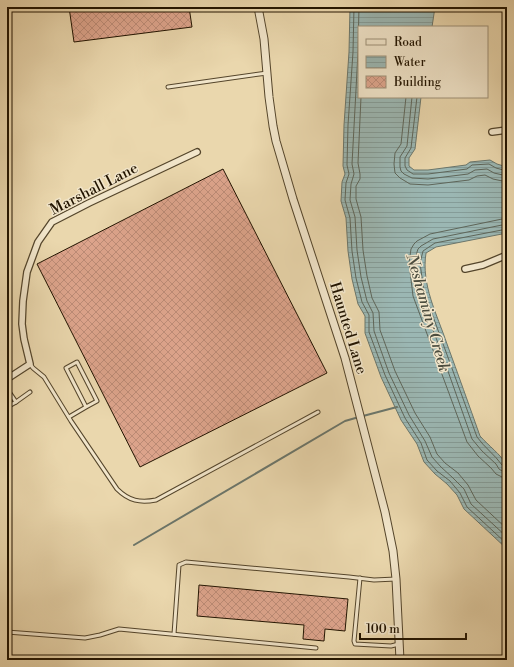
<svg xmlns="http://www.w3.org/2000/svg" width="514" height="667" font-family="'Libre Bodoni',serif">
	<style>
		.water { fill: url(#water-rules); stroke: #6b766b }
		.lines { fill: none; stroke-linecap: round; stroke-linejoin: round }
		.shore { stroke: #5e665a; stroke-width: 1 }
		.stream { stroke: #6b766b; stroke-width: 2 }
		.building { fill: url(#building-cross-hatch); stroke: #221400 }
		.service-casing { stroke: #54452b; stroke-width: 5 }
		.minor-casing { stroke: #54452b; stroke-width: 8 }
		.tertiary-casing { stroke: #54452b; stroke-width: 9 }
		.service { stroke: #f1e5ca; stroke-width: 3 }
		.minor { stroke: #f1e5ca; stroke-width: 5.5 }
		.tertiary { stroke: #f1e5ca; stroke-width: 7 }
		.labels { text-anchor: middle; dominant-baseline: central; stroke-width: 3; stroke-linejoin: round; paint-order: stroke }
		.street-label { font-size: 15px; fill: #221400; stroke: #f1e5ca }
		.water-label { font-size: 16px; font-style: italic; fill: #4c4d3f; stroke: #f1e5ca }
	</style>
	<defs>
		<pattern id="water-rules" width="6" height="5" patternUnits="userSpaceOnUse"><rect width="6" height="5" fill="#9bb7b3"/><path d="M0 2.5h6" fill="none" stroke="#859c98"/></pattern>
		<pattern id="building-cross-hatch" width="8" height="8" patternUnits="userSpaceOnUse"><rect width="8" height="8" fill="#dda48c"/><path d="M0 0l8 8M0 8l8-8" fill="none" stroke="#bd8c77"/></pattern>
	</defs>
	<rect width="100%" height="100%" fill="#ead7ad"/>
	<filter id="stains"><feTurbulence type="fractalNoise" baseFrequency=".005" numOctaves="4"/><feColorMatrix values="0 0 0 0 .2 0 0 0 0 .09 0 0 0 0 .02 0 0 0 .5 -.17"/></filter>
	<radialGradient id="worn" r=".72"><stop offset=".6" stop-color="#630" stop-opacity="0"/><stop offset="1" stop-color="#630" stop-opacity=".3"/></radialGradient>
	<!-- water -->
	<path class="water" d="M 350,7 L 435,7 L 432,27 L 359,27 L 359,97 L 421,97 L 415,149 L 409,158 L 409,166 L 414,170 L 428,170 L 466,165 L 470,162 L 490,160 L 497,164 L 507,167 L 507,233 L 436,247 L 426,253 C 421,285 437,314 447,344 C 458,374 469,405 480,436 C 489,446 500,454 507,465 L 507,549 L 464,509 L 457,495 L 447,484 L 435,474 L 424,462 L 417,444 L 401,420 L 381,377 L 365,333 L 365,316 L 358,304 L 352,279 L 348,251 L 346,218 L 341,201 L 342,182 L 345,174 L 343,166 L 344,125 L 349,52 Z"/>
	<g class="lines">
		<!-- shore -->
		<g class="shore">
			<polyline points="354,7 353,52 348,125 347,165 349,174 346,183 345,200 350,218 352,251 356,278 362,302 369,315 369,332 385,375 405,418 421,443 427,460 437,471 450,481 460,493 467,507 507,544"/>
			<polyline points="359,7 358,52 352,164 354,174 351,184 350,200 355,217 357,250 361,277 367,301 373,313 374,331 389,373 409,415 425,441 432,457 441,467 453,478 464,489 471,504 507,537"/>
			<polyline points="361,97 358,163 360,174 360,179 356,186 356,199 361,217 363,250 367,276 372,298 379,312 380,330 395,371 415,413 430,437 437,454 445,463 458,473 468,485 476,500 507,529"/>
			<polyline points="406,97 401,144 395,153 394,164 395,173 400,178 410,184 428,185 469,180 477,176 485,175 493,179 507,182"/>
			<polyline points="412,97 407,146 400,157 400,167 401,171 404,174 412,178 428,179 468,174 475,170 487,169 494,173 507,176"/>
			<polyline points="417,97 411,148 405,158 405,166 407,170 413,174 428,174 467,169 472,165 489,164 496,168 507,171"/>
			<polyline points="507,218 430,234 417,241 414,244 411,249 409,263 413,296 467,442 478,456 491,468 496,474 502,477 507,478"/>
			<polyline points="507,224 433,239 421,246 418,249 417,252 415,263 419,294 438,343 472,439 482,451 496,464 499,469 502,471 507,472"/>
			<path d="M 507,229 L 435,243 L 423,251 L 420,263 L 424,292 L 442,341 L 477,437 C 484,447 495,455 502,465 L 507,467"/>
		</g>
		<!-- stream -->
		<g class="stream">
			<polyline points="363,416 397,407"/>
			<polyline points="134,545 345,421 359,417"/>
		</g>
	</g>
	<!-- building -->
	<g class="building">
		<polygon points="69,7 189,7 192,27 74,42"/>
		<polygon points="223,169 327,373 140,467 37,264"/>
		<polygon points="199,585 348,599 345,631 325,629 324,641 303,639 304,625 197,616"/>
	</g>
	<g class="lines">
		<!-- service casing -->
		<g class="service-casing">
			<g id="service">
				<polyline points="168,87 267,73"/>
				<path d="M 30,364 L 33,368 L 44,377 L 71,421 L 117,489 C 129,501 140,503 156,500 L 318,412"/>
				<polyline points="7,389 16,402 30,392"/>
				<polyline points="7,407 16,402"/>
				<polyline points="69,417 86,407 66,368 77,362 97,401 86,407"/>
				<polyline points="360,578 354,641 355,644 391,646 399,644"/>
				<polyline points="7,632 85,638 100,635 119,629 316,648"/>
				<polyline points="174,634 179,565 186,562 349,577 374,580 396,579"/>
			</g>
		</g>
		<!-- minor casing -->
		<g class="minor-casing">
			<g id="minor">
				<polyline points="492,132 507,130"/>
				<polyline points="465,269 483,265 507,255"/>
				<polyline points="7,379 30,364 24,339 22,324 23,301 27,272 38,242 52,222 89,203 197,152"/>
			</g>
		</g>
		<!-- tertiary casing -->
		<g class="tertiary-casing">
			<polyline id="tertiary" points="258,7 264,39 269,97 273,126 276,141 293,199 345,358 385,512 393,551 396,579 400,660"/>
		</g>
		<!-- service -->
		<use href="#service" class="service"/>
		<!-- minor -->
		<use href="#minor" class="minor"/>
		<!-- tertiary -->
		<use href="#tertiary" class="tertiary"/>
	</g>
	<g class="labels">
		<!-- street labels -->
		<g class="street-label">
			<text transform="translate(94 189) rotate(-27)">Marshall Lane</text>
			<text transform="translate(348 328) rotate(73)">Haunted Lane</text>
		</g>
		<!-- water labels -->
		<g class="water-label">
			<text transform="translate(428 313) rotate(74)">Neshaminy Creek</text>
		</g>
	</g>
	<!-- margin -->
	<rect width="514" height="667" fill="none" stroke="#ead7ad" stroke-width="24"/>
	<rect x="8" y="8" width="498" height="651" fill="none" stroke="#221400" stroke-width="2"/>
	<rect x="12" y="12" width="490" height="643" fill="none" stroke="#221400"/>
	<!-- legend -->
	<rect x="358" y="26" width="130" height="72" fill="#f1e5ca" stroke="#9e9179"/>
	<rect x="366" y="39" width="20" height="6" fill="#f1e5ca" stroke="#9e9179"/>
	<text x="394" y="46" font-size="12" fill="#221400">Road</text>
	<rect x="366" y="56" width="20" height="12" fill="url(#water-rules)" stroke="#9e9179"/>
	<text x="394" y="66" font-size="12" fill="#221400">Water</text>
	<rect x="366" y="76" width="20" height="12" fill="url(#building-cross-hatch)" stroke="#9e9179"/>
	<text x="394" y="86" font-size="12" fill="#221400">Building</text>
	<!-- scale -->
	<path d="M360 633v6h106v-6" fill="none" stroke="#221400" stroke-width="2"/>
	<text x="366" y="633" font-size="12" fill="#221400" stroke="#f1e5ca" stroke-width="3" paint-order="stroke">100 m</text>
	<rect width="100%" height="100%" filter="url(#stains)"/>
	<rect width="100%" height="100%" fill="url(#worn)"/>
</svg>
